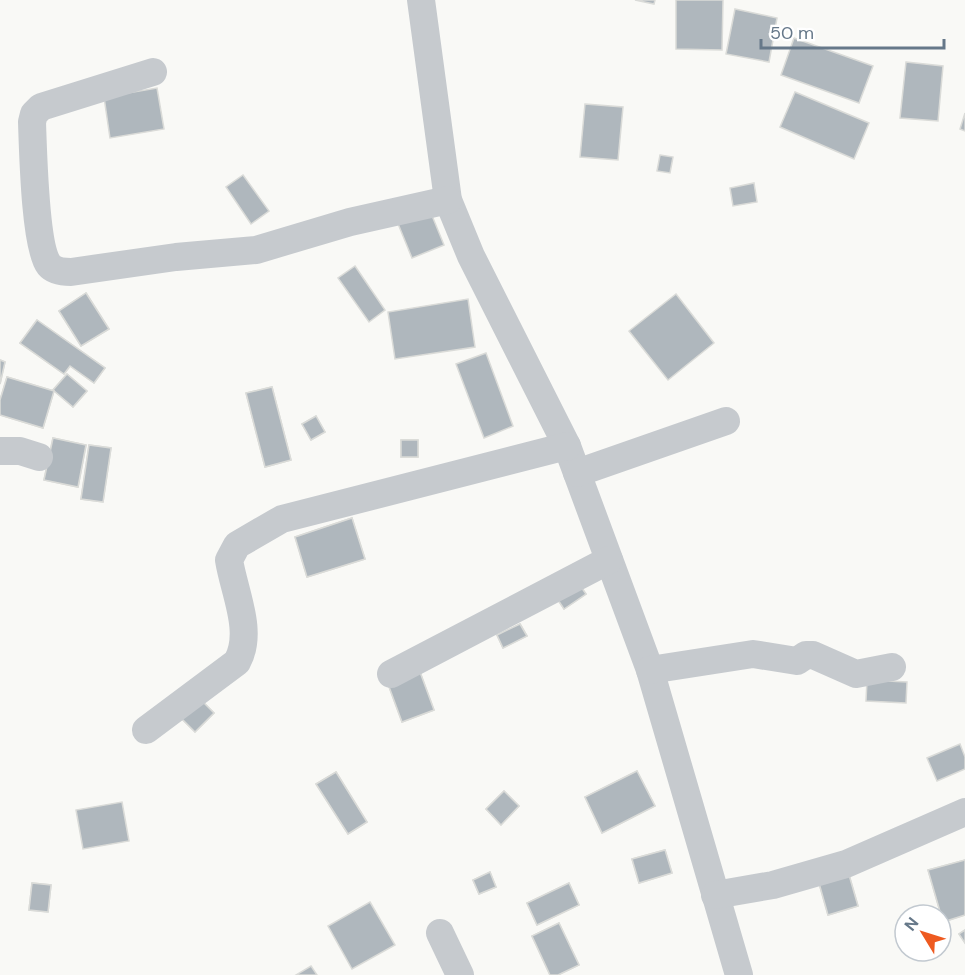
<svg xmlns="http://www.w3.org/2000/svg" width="965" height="975" font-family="'DM Sans',sans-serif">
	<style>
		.building { fill: #afb7bd; stroke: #dadbd8; stroke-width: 1.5 }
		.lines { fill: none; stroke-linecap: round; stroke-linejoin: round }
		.street { stroke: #c6cace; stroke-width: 28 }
	</style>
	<rect width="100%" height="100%" fill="#f9f9f6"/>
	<!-- building -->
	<g class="building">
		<polygon points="635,0 655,0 654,4"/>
		<polygon points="676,0 723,0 722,50 676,49"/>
		<polygon points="735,9 777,18 769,62 726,54"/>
		<polygon points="794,38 873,66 859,103 781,75"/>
		<polygon points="906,62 943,66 938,121 900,118"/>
		<polygon points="157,88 164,129 110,138 104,97"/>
		<polygon points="795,92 869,123 854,159 780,127"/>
		<polygon points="585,104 623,107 618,160 580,157"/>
		<polygon points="965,113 965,131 960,129"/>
		<polygon points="660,155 673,157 670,173 657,171"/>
		<polygon points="243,175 269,211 251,224 226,187"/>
		<polygon points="754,183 757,202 733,206 730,188"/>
		<polygon points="424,196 444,245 412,258 392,209"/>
		<polygon points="355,266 385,310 369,322 338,278"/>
		<polygon points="86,293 109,329 81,346 59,311"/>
		<polygon points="86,293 109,329 81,346 59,311"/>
		<polygon points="676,294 714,343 668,380 629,331"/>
		<polygon points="468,299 475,347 395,359 388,312"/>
		<polygon points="37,320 105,368 94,383 70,366 64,374 20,343"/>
		<polygon points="37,320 105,368 94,383 70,366 64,374 20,343"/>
		<polygon points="486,353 513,426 484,438 456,364"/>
		<polygon points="0,360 5,362 0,384"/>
		<polygon points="0,360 5,362 0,384"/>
		<polygon points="67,374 87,391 73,407 53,390"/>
		<polygon points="67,374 87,391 73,407 53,390"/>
		<polygon points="7,377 54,391 43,428 0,415 0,400"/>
		<polygon points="7,377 54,391 43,428 0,415 0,400"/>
		<polygon points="272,387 291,460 265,467 246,393"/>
		<polygon points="272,387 291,460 265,467 246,393"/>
		<polygon points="316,416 325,432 311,440 302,424"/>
		<polygon points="316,416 325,432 311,440 302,424"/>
		<polygon points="53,438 86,445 78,487 44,480"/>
		<polygon points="53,438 86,445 78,487 44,480"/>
		<rect x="401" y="440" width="17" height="17"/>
		<rect x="401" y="440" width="17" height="17"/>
		<polygon points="89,445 111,448 103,502 81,499"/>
		<polygon points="89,445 111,448 103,502 81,499"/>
		<polygon points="352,518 365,559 307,577 295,537"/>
		<polygon points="352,518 365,559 307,577 295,537"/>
		<polygon points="568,568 586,594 564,609 546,582"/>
		<polygon points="568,568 586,594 564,609 546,582"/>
		<polygon points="520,624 527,636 503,648 497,635"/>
		<polygon points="520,624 527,636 503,648 497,635"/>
		<polygon points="420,672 434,710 402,722 388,684"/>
		<polygon points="420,672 434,710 402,722 388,684"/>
		<polygon points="867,680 907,682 906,703 866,701"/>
		<polygon points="195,694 214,713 195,732 176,713"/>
		<polygon points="195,694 214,713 195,732 176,713"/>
		<polygon points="960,744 965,757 965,769 937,781 927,758"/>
		<polygon points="637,771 655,806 602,833 585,797"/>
		<polygon points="637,771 655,806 602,833 585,797"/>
		<polygon points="336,772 367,822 348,834 316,784"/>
		<polygon points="336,772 367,822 348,834 316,784"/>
		<polygon points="504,791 519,806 501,825 486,809"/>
		<polygon points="504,791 519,806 501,825 486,809"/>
		<polygon points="122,802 129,841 83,849 76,810"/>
		<polygon points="665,850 672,873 639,883 632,859"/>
		<polygon points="665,850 672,873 639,883 632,859"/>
		<polygon points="965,860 965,915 943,922 928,870"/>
		<polygon points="965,860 965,915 943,922 928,870"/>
		<polygon points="845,861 858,906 828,915 815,869"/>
		<polygon points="845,861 858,906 828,915 815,869"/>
		<polygon points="490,872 496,887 479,894 473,880"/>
		<polygon points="490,872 496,887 479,894 473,880"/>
		<polygon points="32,883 51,885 48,912 29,910"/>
		<polygon points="32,883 51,885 48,912 29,910"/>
		<polygon points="569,883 579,905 537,925 527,903"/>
		<polygon points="569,883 579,905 537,925 527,903"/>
		<polygon points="370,902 395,945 352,969 328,926"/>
		<polygon points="559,923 579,965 558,975 550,975 532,936"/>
		<polygon points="559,923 579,965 558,975 550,975 532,936"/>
		<polygon points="965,930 965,943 959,934"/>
		<polygon points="965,930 965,943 959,934"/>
		<polygon points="311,966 317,975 296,975"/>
	</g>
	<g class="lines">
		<!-- street -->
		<g class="street">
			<polyline points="421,0 448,200 471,256 567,446 577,473 650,670 739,975"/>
			<path d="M 153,72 L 41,107 L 34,114 L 32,122 C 33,149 35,247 49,265 C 54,271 63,272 71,272 L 176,257 L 256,250 L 350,222 L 448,200"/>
			<polyline points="0,451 20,451 39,457"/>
			<polyline points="577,473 726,421"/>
			<polyline points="650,670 753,654 797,661 806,655 813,655 856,674 892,667"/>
			<polyline points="391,674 609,560"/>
			<path d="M 146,730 L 237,662 C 254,632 234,592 229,560 L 237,545 L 282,519 L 567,446"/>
			<polyline points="715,895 773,885 846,864 965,812"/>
			<polyline points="440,933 460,975"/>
		</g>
	</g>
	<!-- north arrow -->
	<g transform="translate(923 933) rotate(308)"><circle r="28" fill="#ffffff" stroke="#c2c9d0" stroke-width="1.5"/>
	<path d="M0-4.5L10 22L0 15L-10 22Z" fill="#ee5a20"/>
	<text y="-9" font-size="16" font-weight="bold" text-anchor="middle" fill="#667889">N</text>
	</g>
	<!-- scale -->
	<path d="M761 39v9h183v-9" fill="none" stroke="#667889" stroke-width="3"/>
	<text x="770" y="39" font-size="18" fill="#667889" stroke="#ffffff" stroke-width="4.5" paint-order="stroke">50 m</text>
</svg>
